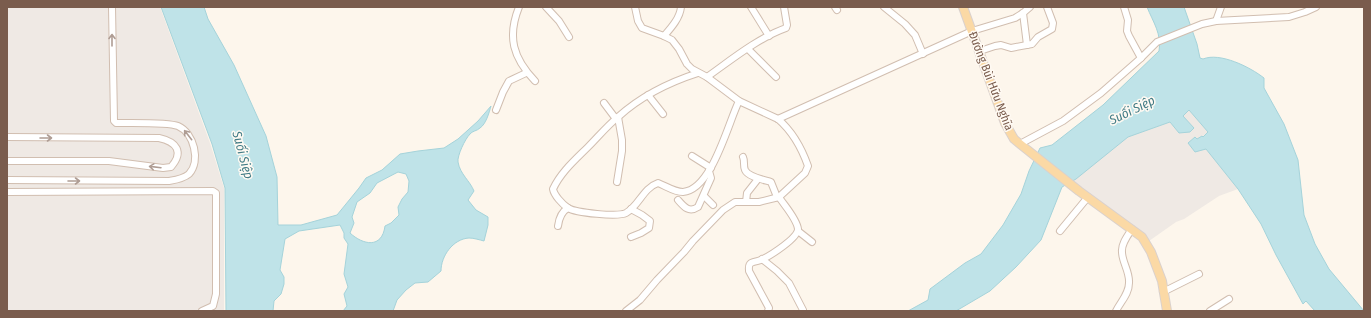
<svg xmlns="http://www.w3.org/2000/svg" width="1371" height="318" font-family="'Fira Sans Condensed',sans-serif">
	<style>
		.industrial { fill: #efe9e4 }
		.water { fill: #bfe3e8; stroke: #a5d3da; fill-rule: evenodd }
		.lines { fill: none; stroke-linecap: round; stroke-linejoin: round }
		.minor-casing { stroke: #d1beb0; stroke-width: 8 }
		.major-casing { stroke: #dad1cd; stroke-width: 10 }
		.minor { stroke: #fff; stroke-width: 6 }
		.major { stroke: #fbd9a5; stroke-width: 8 }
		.oneway { stroke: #af9d94 }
		.labels { text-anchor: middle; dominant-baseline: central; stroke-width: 3; stroke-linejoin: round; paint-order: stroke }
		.street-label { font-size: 12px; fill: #7a5c4d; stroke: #fffaf3 }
		.water-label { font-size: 13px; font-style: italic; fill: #437c86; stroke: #fffaf3 }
	</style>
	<rect width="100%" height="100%" fill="#fdf6ec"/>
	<!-- industrial -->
	<g class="industrial">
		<polygon points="7,7 160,7 210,143 224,188 224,311 7,311"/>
		<polygon points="1189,110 1208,132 1202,137 1197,139 1195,137 1189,143 1206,149 1238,189 1219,196 1184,219 1176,222 1149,241 1072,181 1128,137 1170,122 1179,133 1194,128 1183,116"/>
	</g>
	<!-- water -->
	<g class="water">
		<path d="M 161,7 L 204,7 L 208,19 L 234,65 L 266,136 L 277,177 L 278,225 L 301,225 L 337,215 L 359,188 L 366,178 L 382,170 L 400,154 L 418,151 L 444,148 L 458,139 L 478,121 L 491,106 C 489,113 486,124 480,128 C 477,131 472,131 470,134 C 465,139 457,156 458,162 C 460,174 470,181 474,191 L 468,200 L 476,210 L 488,217 L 488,225 L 484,241 C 480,240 474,238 469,238 C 453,239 441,256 441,271 L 428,282 L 415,283 L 406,290 L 397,300 L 393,311 L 343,311 L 347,306 L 344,294 L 348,287 L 344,274 L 348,244 L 344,238 L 344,233 L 340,225 L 299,231 L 285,239 L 280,270 L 284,277 L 284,284 L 281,294 L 274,301 L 273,311 L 226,311 L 225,188 L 212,144 ZM 398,172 L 406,174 L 409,181 L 408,192 L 402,199 L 398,207 L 399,215 L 391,223 L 385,226 C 382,249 363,245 350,233 L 354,223 L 352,217 L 357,202 L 370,193 L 377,183 Z"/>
		<path d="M 1147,7 L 1184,7 L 1197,44 L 1200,58 L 1203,59 C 1220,52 1250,67 1264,78 L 1264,88 L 1284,124 L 1298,160 L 1304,215 L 1315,244 L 1329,269 L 1364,311 L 1315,311 L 1306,301 L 1303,304 L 1276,255 L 1261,224 L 1238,189 L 1206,149 L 1195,152 L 1188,143 L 1195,137 L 1197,139 L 1202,136 L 1203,137 L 1208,132 L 1189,110 L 1183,116 L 1194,128 L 1190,132 L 1179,133 L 1170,122 L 1128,137 L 1076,179 L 1062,187 L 1041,240 L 1016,267 L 990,291 L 956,311 L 908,311 L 928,300 L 930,289 L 965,263 L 981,254 L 1003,225 L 1021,194 L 1029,171 L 1040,148 L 1052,145 L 1103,105 L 1159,51 C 1162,34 1153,22 1147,7 Z"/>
	</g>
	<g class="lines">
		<!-- minor casing -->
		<g class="minor-casing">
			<g id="minor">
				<path d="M 519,7 C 507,37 513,58 535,81"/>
				<polyline points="546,7 559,21 569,37"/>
				<polyline points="751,7 769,36"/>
				<polyline points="835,7 837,10"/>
				<polyline points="884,7 905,24 915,35 923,54"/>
				<polyline points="1124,7 1128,20 1127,31 1129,36 1141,58"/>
				<polyline points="1023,13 1027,45"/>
				<polyline points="1216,21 1221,7"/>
				<path d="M 664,36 C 671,28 680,18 681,7"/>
				<polyline points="748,49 776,77"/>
				<polyline points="980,51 995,46 1001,45 1011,48 1032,44 1038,37 1052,29 1053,23 1047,7"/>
				<path d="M 698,73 C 670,82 640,97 618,117 C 607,126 598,137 588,147 C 575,160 561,172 553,189 C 554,195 562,204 568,208 C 576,213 618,217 626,213 C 639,206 643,188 658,183 C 666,186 674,192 683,192 C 712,190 728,123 739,101"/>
				<path d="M 707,77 C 731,60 758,38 786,28 L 787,25 L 784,7"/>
				<polyline points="648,95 663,114"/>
				<polyline points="604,103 616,119"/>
				<polyline points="496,110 503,92 509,81 526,73"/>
				<polyline points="778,119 972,31 1015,18 1023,13 1030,7"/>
				<path d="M 7,137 L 159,138 C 177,142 184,152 171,167 L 163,168 L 109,161 L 7,161"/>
				<polyline points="1020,144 1063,121 1101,93 1141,58 1157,42 1202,24 1216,21 1289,17 1305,12 1316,7"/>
				<polyline points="692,156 711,168"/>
				<path d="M 743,157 C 745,161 743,166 745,170 C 748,177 765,180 771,182 L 777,197"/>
				<path d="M 7,180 L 169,181 C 175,180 183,179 189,174 C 201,161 194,133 178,126 C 168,122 129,123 116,123 L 114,121 L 112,7"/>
				<polyline points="617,182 622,151 622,140 618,117"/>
				<polyline points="7,192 213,191 216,193 216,294 213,306 202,311"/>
				<polyline points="704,196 713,205"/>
				<path d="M 678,200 C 684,207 689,213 698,207 L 711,178 L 709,171"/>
				<polyline points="746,202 747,193 758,179"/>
				<path d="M 558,226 C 559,218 561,212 568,208"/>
				<polyline points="798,231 812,242"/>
				<polyline points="1060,231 1088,197"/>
				<polyline points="631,237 641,233 649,228 650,221 642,215 631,209"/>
				<polyline points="762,259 777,271 789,283 803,310"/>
				<polyline points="1163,292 1199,274"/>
				<path d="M 626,311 L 640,300 L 657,280 L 684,252 L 693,241 L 723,210 L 735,202 L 759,202 L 779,197 L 805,173 L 808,166 C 802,149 792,131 778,119 L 739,101 L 707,77 L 692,69 L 687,64 L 679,49 L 672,40 L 664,36 L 642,28 L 638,21 L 635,7"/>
				<path d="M 768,311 L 769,308 L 749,271 C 749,268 748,265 751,263 C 755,261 760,261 763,259 C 771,255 798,238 798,229 C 797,219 784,205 779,197"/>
				<path d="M 1116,311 C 1121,301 1129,294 1129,283 C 1130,272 1122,262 1122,252 C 1121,244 1128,235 1132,229"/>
				<polyline points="1210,311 1229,299"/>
			</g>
		</g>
		<!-- major casing -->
		<g class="major-casing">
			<polyline id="major" points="963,7 1005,123 1014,139 1020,144 1079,191 1142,237 1151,252 1162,281 1167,311"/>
		</g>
		<!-- minor -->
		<use href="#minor" class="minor"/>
		<!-- major -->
		<use href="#major" class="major"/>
	</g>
	<!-- one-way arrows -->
	<defs><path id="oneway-shaft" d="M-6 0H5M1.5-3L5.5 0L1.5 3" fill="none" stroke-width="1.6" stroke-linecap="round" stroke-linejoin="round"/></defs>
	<g class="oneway">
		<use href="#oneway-shaft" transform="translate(112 40) rotate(-90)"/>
		<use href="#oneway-shaft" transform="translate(188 135) rotate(-128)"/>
		<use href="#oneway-shaft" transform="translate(46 138)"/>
		<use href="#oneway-shaft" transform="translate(155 167) rotate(-173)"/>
		<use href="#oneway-shaft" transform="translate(74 181)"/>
	</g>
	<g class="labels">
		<!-- street labels -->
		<g class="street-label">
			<text transform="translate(991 81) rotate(69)">Đường Bùi Hữu Nghĩa</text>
		</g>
		<!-- water labels -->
		<g class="water-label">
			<text transform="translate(1132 110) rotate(-26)">Suối Siệp</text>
			<text transform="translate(243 155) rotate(75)">Suối Siệp</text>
		</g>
	</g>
	<!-- border -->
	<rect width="1371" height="318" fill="none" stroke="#7a5c4d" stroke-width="16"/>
</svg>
